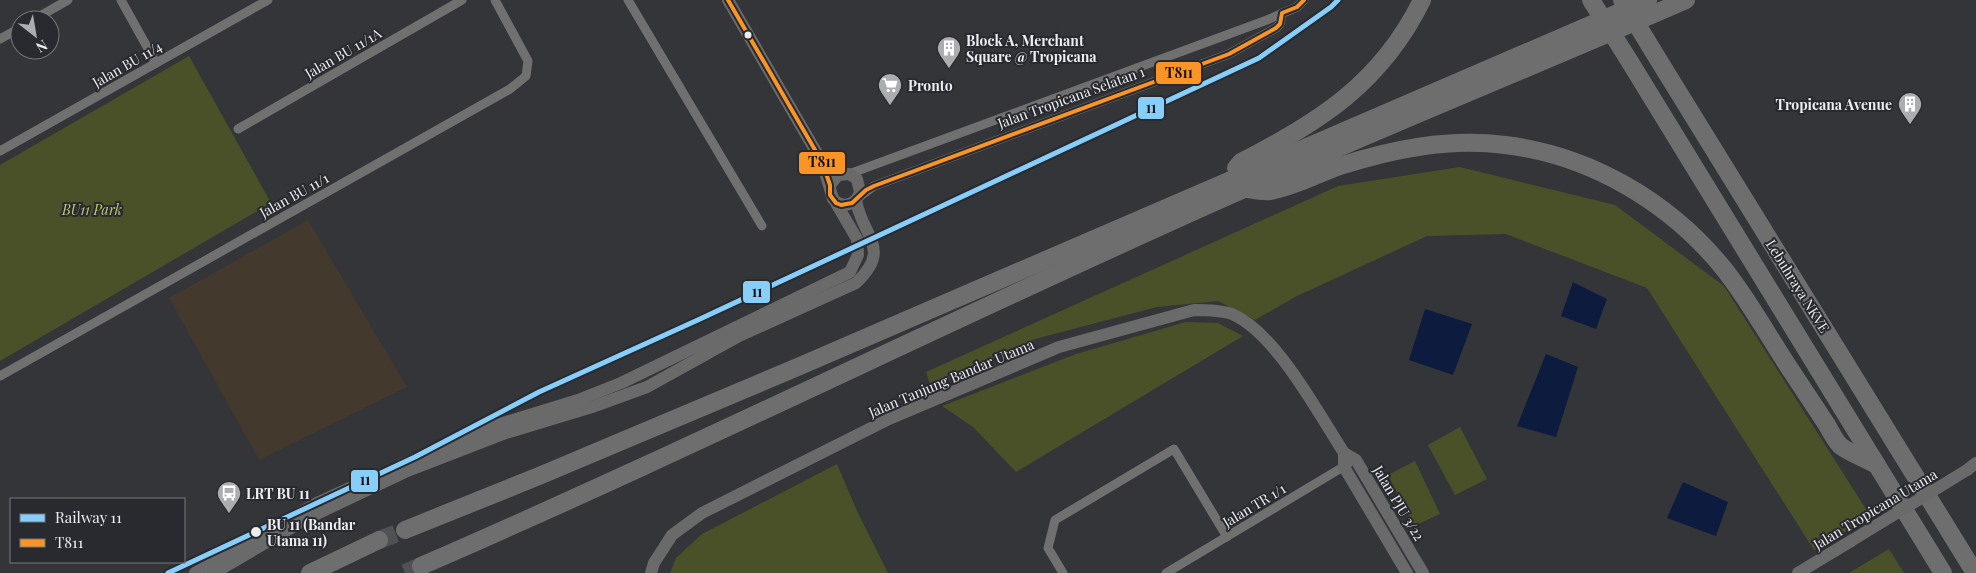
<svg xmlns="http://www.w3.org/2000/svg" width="1976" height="573" font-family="'Playfair Display',serif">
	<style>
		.education { fill: #43392d }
		.green { fill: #4a5129 }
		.water { fill: #0d1b3e }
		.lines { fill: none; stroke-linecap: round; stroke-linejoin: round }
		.highway-tunnel { stroke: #4f5154; stroke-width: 18; stroke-dasharray: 18 9; stroke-linecap: butt }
		.street { stroke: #717070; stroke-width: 9 }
		.secondary { stroke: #6a6a6b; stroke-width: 12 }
		.highway { stroke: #6e6e6f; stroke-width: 18 }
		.secondary-bridge { stroke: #6a6a6b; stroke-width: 12 }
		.highway-bridge { stroke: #6e6e6f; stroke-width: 18 }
		.bus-1-casing { stroke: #282a2f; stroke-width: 8 }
		.bus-1 { stroke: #fa9426; stroke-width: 4 }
		.rail-1-casing { stroke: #282a2f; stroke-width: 9 }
		.rail-1 { stroke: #87cefa; stroke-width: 5 }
		.bus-dot { fill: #ebedf0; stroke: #282a2f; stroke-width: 2 }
		.labels { text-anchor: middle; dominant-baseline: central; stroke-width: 4; stroke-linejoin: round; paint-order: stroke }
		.poi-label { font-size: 14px; font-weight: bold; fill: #ebedf0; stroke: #282a2f; text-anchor: start }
		.street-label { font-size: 14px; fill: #ebedf0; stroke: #282a2f }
		.park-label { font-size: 14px; font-style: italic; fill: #bdcb78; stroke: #282a2f }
		.stop-label { font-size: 14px; font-weight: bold; fill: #ebedf0; stroke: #282a2f; text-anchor: start }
		.line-badge { stroke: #282a2f; stroke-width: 2 }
		.pale-badge-label { font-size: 14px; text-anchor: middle; font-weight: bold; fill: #111 }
	</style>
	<rect width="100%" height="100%" fill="#333538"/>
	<!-- education -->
	<polygon class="education" points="308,220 407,387 259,460 169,298"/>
	<!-- green -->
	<g class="green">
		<polygon points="189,56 271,203 0,361 0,165"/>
		<polygon points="1460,167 1615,205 1724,286 1871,517 1814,550 1647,288 1506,234 1427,236 1295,297 1255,320 1218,301 1157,307 1035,339 931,388 926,372 1338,186"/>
		<polygon points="1186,322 1218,323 1243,336 1016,472 973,427 942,406 1076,354"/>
		<polygon points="1460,427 1487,479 1455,495 1428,445"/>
		<polygon points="1415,461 1440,514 1414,526 1388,475"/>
		<polygon points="837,464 857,511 888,573 670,573 676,558 702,534"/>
		<polygon points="1889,549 1904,573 1849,573"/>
	</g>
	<!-- water -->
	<g class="water">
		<polygon points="1573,282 1607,299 1596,329 1561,316"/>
		<polygon points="1425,309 1472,324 1453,375 1409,360"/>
		<polygon points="1546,354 1578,367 1556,437 1517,426"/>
		<polygon points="1683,482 1728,502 1716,536 1667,518"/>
	</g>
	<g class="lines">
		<!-- highway-tunnel -->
		<g class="highway-tunnel">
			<polyline points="379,540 405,530"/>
			<polyline points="405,573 421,566"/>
		</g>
		<!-- street -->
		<g class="street">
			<polyline points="121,0 156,63"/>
			<polyline points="628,0 762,226"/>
			<polyline points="33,20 68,0"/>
			<polyline points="0,39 20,28"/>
			<polyline points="238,129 462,0"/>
			<polyline points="0,151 268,0"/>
			<polyline points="849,174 1267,20 1297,7 1304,0"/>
			<polyline points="859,197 874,186 1229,54 1276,28 1280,24 1282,13"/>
			<polyline points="0,376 510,89 526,76 528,61 495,0"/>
			<polyline points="1063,573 1048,548 1055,520 1174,449 1227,537"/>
			<polyline points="1166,573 1348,464"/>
		</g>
		<!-- secondary -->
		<g class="secondary">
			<path d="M 728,0 L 822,162 L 833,199 C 843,209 856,205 860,192 L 857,179 L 849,174 L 838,175 L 830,185"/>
			<polyline points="1344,453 1356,460 1423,573"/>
			<polyline points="401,465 493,426 578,400 621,383 850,272 858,255 857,239 836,203"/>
			<polyline points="1967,470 1976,463"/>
			<polyline points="195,573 317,503 365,481"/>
			<path d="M 214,573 L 308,518 L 405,472 L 506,433 L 592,407 L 647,387 L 739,336 L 856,283 C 893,248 862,237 856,200"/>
			<path d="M 651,573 L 654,563 L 672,535 L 702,513 L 889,419 L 1059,347 L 1194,310 C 1206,310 1220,310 1232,314 C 1276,333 1318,413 1344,453 L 1344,467 L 1407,573"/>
			<polyline points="1798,573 1851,541"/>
		</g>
		<!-- highway -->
		<g class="highway">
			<polyline points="1653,51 1975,573"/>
			<polyline points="1630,62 1943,573"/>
			<path d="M 1236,168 L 1241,162 C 1320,122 1382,82 1422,0"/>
			<path d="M 1247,189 C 1254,190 1263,192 1270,191 C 1294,187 1317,174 1340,166 C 1393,149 1448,138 1505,145 C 1590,155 1670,202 1724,269 C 1748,299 1767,334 1788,366 C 1801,386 1814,405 1827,425 C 1831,432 1836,443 1842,447 C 1852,454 1866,459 1877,465"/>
			<polyline points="405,530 539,476 800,366 1648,0"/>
			<path d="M 421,566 C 698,446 968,311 1244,189 C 1390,124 1539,64 1686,0"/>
			<polyline points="310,573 379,540"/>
		</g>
		<!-- secondary-bridge -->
		<polyline class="secondary-bridge" points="1851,541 1967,470"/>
		<!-- highway-bridge -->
		<g class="highway-bridge">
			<polyline points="1591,0 1630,62"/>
			<polyline points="1622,0 1653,51"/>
		</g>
		<!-- bus-1 casing -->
		<g class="bus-1-casing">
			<polyline id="bus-1" points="728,0 822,162 830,185 830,195 836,203 841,205 852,203 866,190 874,186 1229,54 1276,28 1280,24 1282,13 1297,7 1304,0"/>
		</g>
		<!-- bus-1 -->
		<use href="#bus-1" class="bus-1"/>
		<!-- rail-1 casing -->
		<g class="rail-1-casing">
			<polyline id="rail-1" points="168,573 415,457 539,392 700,319 1259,58 1331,7 1338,0"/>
		</g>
		<!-- rail-1 -->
		<use href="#rail-1" class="rail-1"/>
	</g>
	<!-- icons -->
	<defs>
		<g id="building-pin" transform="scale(1.25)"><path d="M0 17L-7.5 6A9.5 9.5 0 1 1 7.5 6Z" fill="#abadb0" stroke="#282a2f"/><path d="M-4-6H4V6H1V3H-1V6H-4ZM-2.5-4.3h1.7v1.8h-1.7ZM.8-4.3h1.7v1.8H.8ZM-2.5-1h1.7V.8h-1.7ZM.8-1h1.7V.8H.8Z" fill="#fff"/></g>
		<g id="supermarket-pin" transform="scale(1.25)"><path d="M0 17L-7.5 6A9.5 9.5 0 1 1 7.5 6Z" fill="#abadb0" stroke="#282a2f"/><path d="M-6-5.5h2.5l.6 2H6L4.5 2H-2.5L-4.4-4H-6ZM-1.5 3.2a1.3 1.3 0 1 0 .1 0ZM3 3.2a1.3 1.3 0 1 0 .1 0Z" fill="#fff"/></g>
		<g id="bus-pin" transform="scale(1.25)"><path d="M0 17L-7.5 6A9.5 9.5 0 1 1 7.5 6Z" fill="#abadb0" stroke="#282a2f"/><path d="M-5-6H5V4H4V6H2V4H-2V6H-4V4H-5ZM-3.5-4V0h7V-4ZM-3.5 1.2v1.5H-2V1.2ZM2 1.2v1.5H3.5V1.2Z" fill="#fff"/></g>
	</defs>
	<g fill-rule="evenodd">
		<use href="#building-pin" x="949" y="48"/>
		<use href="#supermarket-pin" x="890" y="85"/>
		<use href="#building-pin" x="1910" y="104"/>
		<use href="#bus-pin" x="229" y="493"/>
	</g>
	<!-- markers -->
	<g class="bus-dot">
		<circle cx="748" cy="35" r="4.5"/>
		<circle cx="256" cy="532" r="6"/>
	</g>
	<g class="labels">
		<!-- poi labels -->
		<g class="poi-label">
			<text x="966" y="40">Block A, Merchant<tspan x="966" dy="16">Square @ Tropicana</tspan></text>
			<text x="908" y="85">Pronto</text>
			<text x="1892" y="104" text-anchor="end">Tropicana Avenue</text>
			<text x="246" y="493">LRT BU 11</text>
		</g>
		<!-- street labels -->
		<g class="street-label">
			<text transform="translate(343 53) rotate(-30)">Jalan BU 11/1A</text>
			<text transform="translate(127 64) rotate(-30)">Jalan BU 11/4</text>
			<text transform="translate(1071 97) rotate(-20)">Jalan Tropicana Selatan 1</text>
			<text transform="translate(294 195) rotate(-29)">Jalan BU 11/1</text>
			<text transform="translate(1798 286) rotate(58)">Lebuhraya NKVE</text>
			<text transform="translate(951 378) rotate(-23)">Jalan Tanjung Bandar Utama</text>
			<text transform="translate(1399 503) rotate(59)">Jalan PJU 3/22</text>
			<text transform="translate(1254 505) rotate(-31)">Jalan TR 1/1</text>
			<text transform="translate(1875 509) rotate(-31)">Jalan Tropicana Utama</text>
		</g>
		<!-- park labels -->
		<g class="park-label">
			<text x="92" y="209">BU11 Park</text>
		</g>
		<!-- stop labels -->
		<g class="stop-label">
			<text x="267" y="524">BU 11 (Bandar<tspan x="267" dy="16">Utama 11)</tspan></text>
		</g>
	</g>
	<g class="line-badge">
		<rect x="1155" y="61" width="47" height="24" rx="5" fill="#fa9426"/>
		<rect x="1137" y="96" width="28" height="24" rx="5" fill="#87cefa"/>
		<rect x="798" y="151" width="48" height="24" rx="5" fill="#fa9426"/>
		<rect x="742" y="280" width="29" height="24" rx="5" fill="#87cefa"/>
		<rect x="350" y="469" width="29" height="24" rx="5" fill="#87cefa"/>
	</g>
	<g class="pale-badge-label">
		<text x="1179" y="78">T811</text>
		<text x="1151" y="113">11</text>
		<text x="822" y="167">T811</text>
		<text x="757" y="297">11</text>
		<text x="365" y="485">11</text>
	</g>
	<!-- legend -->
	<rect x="10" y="498" width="175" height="65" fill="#282a2f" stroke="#76787c"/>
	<rect x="20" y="514" width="25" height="8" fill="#87cefa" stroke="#76787c"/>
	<text x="55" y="523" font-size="15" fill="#ebedf0">Railway 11</text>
	<rect x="20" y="539" width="25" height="8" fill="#fa9426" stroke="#76787c"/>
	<text x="55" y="548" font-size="15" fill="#ebedf0">T811</text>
	<!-- north arrow -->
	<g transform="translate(35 35) rotate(149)"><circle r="24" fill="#282a2f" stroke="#76787c"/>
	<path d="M0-4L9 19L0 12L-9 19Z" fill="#abadb0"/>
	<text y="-8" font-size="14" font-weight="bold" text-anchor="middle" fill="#ebedf0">N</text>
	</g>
</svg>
